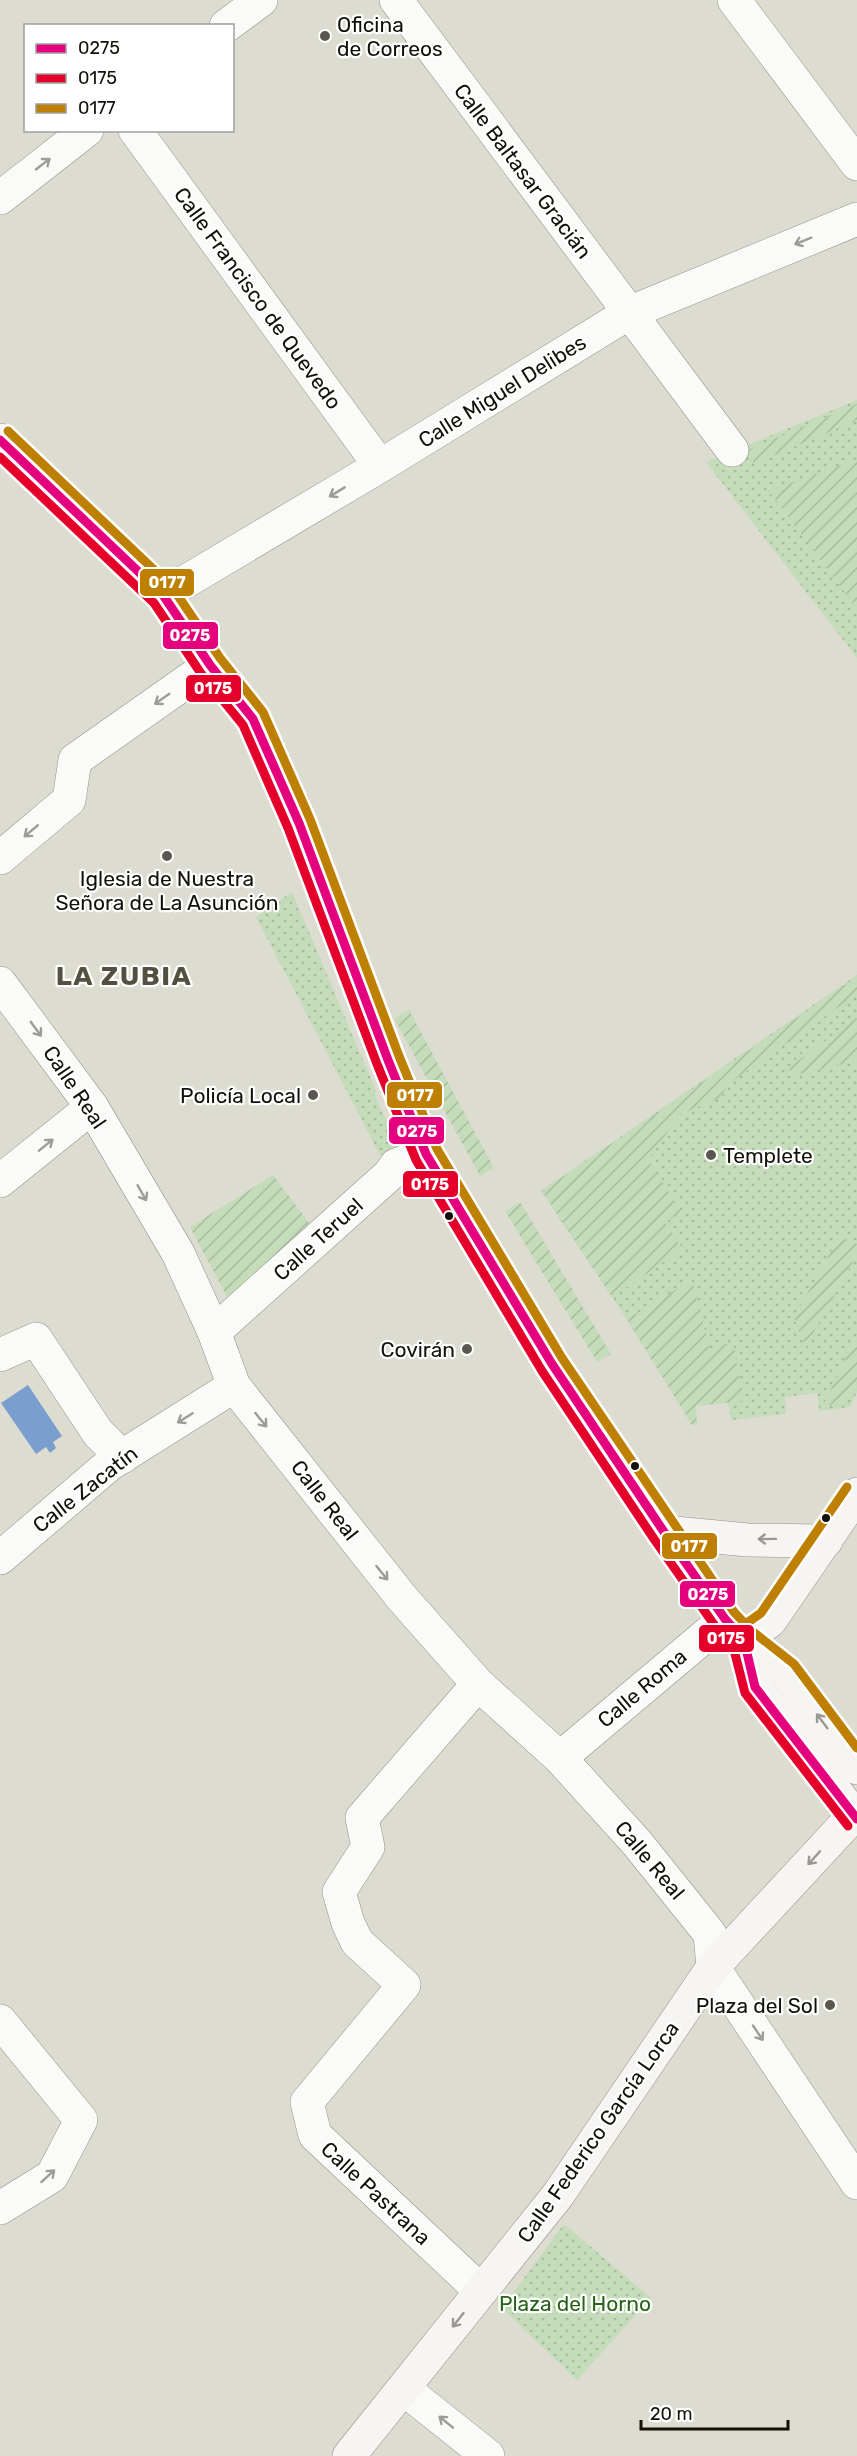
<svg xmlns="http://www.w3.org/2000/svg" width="857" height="2456" font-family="Rubik,sans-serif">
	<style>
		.park { fill: url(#park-dots) }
		.garden { fill: url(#garden-furrows) }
		.water { fill: #7a9ece }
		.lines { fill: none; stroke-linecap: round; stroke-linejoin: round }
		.street-casing { stroke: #94938b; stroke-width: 34 }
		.secondary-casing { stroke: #94938b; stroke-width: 34 }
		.street { stroke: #fafaf8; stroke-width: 33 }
		.secondary { stroke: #f6f5f3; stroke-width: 33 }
		.bus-1-casing { stroke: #fff; stroke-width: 14 }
		.bus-2-casing { stroke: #fff; stroke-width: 14 }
		.bus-3-casing { stroke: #fff; stroke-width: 14 }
		.bus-1 { stroke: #e5007d; stroke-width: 9 }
		.bus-2 { stroke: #e4002b; stroke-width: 9 }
		.bus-3 { stroke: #be8002; stroke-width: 9 }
		.oneway { stroke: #9d9c98 }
		.oneway2 { stroke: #9b9995 }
		.poi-dot { fill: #59574f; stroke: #fff; stroke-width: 2 }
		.bus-dot { fill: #121009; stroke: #fff; stroke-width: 2 }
		.labels { text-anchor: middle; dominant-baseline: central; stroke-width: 4.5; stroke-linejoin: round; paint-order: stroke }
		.poi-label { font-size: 21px; fill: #121009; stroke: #fff; text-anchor: end }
		.street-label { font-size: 21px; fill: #121009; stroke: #fff }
		.park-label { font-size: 21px; fill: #266318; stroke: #fff }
		.district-label { font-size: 27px; font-weight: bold; letter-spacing: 1.5px; fill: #54503f; stroke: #fff }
		.line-badge { stroke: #fff; stroke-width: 2 }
		.badge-label { font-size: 16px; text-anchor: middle; font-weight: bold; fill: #fff }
	</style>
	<defs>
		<pattern id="park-dots" width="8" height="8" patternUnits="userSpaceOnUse" patternTransform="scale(1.5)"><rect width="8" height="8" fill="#c4dcb9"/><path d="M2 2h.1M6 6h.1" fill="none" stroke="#a7bc9e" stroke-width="1.8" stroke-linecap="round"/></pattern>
		<pattern id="garden-furrows" width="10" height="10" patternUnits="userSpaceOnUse" patternTransform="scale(1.5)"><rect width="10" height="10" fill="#c4dcb9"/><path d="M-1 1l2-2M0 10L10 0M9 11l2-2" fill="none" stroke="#a7bc9e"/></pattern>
	</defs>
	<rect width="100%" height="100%" fill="#dddcd1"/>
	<!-- park -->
	<g class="park">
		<polygon points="857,400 857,658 706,462"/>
		<polygon points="292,892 377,1093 374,1094 405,1161 390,1174 256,917"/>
		<polygon points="857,975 857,1392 850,1407 819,1411 817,1393 785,1397 786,1414 731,1420 728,1403 696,1406 697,1424 692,1425 622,1312 541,1191"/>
		<polygon points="564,2224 651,2298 577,2380 502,2308"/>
	</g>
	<!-- garden -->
	<g class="garden">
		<polygon points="857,404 857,420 754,464 748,450"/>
		<polygon points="857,459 857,609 769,491"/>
		<polygon points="857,977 857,994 727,1085 721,1098 680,1114 648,1160 681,1211 665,1223 683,1249 612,1297 542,1191"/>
		<polygon points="409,1010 494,1168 480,1176 394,1018"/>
		<polygon points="857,1018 857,1061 795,1075 788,1068"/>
		<polygon points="273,1175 319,1236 233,1308 190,1227"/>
		<polygon points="520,1202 611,1354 597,1362 505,1211"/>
		<polygon points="840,1236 857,1244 857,1254 805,1348 794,1317"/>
		<polygon points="692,1280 710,1349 733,1342 743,1401 695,1406 697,1424 692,1425 627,1319"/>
		<polygon points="857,1334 857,1383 847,1402 823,1406"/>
	</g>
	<!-- water -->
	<polygon class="water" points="28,1385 62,1436 53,1442 56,1448 50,1453 46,1447 36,1454 1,1403"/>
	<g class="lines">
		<!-- street casing -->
		<g class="street-casing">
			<g id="street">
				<polyline points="396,0 732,450"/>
				<polyline points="734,0 857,164"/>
				<polyline points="226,26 261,0"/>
				<polyline points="135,130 380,466"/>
				<polyline points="0,198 87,130"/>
				<polyline points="163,595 380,466 629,313 857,219"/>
				<polyline points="0,858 69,800 75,760 210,665"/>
				<polyline points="0,983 92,1107 178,1253 214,1332 234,1386 402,1598 478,1684 560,1758 637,1843 710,1934 713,1967 857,2183"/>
				<polyline points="0,1181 92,1107"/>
				<polyline points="214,1332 390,1174 396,1165 426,1154"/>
				<polyline points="0,1355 36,1339 98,1433 122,1457"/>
				<polyline points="0,1558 110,1464 234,1386"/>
				<polyline points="478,1684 362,1818 368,1847 339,1892 348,1923 357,1942 404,1985 307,2102 315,2135 481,2291"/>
				<polyline points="560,1758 725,1619"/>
				<polyline points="0,2021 81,2120 52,2176 0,2208"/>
				<polyline points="404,2389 488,2456"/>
			</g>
		</g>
		<!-- secondary casing -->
		<g class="secondary-casing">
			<g id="secondary">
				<polyline points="0,440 163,595 210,665 253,719 299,823 388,1060 426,1154 552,1364 725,1619 744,1640 785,1672 857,1768"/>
				<polyline points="664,1532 748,1540 826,1541"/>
				<polyline points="744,1640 755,1687 857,1819"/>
				<polyline points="744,1640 770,1621 857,1494"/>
				<polyline points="349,2456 558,2195 713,1967 854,1815"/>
			</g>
		</g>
		<!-- street -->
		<use href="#street" class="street"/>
		<!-- secondary -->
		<use href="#secondary" class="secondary"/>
		<!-- bus-1 casing -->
		<g class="bus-1-casing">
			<polyline id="bus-1" points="0,440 163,595 210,665 253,719 299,823 388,1060 426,1154 552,1364 664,1532 725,1619 744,1640 755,1687 857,1819"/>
		</g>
		<!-- bus-2 casing -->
		<g class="bus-2-casing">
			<polyline id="bus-2" points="0,457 154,603 200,672 243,725 288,828 377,1064 416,1160 542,1371 654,1539 715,1626 733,1646 745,1693 848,1826"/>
		</g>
		<!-- bus-3 casing -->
		<g class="bus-3-casing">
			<g id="bus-3">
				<polyline points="8,431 172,587 220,658 263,712 310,819 399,1056 437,1149 562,1358 734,1612 752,1631 794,1664 857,1748"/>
				<polyline points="737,1630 761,1613 847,1487"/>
			</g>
		</g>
		<!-- bus-1 -->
		<use href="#bus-1" class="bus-1"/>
		<!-- bus-2 -->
		<use href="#bus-2" class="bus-2"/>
		<!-- bus-3 -->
		<use href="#bus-3" class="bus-3"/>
	</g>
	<!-- one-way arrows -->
	<defs><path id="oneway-shaft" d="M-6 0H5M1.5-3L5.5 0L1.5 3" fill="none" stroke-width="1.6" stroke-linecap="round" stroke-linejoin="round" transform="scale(1.5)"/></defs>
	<g class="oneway">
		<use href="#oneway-shaft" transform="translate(43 164) rotate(-38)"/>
		<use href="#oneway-shaft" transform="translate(803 241) rotate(158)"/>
		<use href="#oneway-shaft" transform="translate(337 492) rotate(149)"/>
		<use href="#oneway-shaft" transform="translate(162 699) rotate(145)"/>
		<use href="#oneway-shaft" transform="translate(31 831) rotate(140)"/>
		<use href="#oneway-shaft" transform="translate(36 1029) rotate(54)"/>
		<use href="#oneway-shaft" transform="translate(46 1145) rotate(-39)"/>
		<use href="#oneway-shaft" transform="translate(142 1193) rotate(60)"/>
		<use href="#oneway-shaft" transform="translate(185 1418) rotate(148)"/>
		<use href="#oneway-shaft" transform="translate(261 1420) rotate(51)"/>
		<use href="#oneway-shaft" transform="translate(382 1573) rotate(51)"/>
		<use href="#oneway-shaft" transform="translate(758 2033) rotate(56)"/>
		<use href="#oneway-shaft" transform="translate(48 2176) rotate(-42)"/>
		<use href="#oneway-shaft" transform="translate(446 2422) rotate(-141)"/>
	</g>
	<g class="oneway2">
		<use href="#oneway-shaft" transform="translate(767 1539) rotate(179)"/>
		<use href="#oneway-shaft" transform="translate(822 1721) rotate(-127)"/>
		<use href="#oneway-shaft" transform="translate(814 1858) rotate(132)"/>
		<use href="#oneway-shaft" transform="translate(458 2320) rotate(128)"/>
	</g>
	<!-- markers -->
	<g class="poi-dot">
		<circle cx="325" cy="36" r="6"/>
		<circle cx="167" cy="856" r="6"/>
		<circle cx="313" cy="1095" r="6"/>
		<circle cx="711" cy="1155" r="6"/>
		<circle cx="467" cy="1349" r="6"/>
		<circle cx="830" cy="2005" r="6"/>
	</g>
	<g class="bus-dot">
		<circle cx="449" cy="1216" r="5"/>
		<circle cx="635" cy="1466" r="5"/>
		<circle cx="826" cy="1518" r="5"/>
	</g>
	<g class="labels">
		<!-- poi labels -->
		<g class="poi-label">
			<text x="337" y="24" text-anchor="start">Oficina<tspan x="337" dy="24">de Correos</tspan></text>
			<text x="167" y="878" text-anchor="middle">Iglesia de Nuestra<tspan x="167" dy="24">Señora de La Asunción</tspan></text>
			<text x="301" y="1095">Policía Local</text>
			<text x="723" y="1155" text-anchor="start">Templete</text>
			<text x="455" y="1349">Covirán</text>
			<text x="818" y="2005">Plaza del Sol</text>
		</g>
		<!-- street labels -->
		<g class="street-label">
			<text transform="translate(523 171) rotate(53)">Calle Baltasar Gracián</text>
			<text transform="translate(258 298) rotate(54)">Calle Francisco de Quevedo</text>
			<text transform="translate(502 391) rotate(-32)">Calle Miguel Delibes</text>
			<text transform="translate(75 1087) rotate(56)">Calle Real</text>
			<text transform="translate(318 1239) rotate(-42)">Calle Teruel</text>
			<text transform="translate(85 1489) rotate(-38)">Calle Zacatín</text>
			<text transform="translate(325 1500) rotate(52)">Calle Real</text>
			<text transform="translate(642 1688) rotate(-40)">Calle Roma</text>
			<text transform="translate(650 1860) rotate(50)">Calle Real</text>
			<text transform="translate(598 2132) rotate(-55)">Calle Federico García Lorca</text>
			<text transform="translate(376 2193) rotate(43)">Calle Pastrana</text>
		</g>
		<!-- park labels -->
		<g class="park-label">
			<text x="575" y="2303">Plaza del Horno</text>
		</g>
		<!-- district labels -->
		<g class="district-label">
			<text x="124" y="976">LA ZUBIA</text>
		</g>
	</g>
	<g class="line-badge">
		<rect x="139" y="568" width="56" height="29" rx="6" fill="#be8002"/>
		<rect x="162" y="621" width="57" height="29" rx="6" fill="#e5007d"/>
		<rect x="185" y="674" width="57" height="29" rx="6" fill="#e4002b"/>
		<rect x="386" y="1081" width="57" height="28" rx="6" fill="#be8002"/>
		<rect x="388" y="1116" width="57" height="29" rx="6" fill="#e5007d"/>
		<rect x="402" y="1170" width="57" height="28" rx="6" fill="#e4002b"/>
		<rect x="661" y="1532" width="57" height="28" rx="6" fill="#be8002"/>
		<rect x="679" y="1580" width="57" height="28" rx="6" fill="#e5007d"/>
		<rect x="698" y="1624" width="57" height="29" rx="6" fill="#e4002b"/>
	</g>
	<g class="badge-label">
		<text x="167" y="588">0177</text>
		<text x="190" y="641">0275</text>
		<text x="213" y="694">0175</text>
		<text x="415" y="1101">0177</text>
		<text x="417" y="1137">0275</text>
		<text x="430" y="1190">0175</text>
		<text x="689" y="1552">0177</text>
		<text x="708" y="1600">0275</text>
		<text x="726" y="1644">0175</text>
	</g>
	<!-- legend -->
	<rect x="24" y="24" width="210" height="108" fill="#ffffff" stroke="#a09f9d" stroke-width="1.5"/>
	<rect x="36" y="44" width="30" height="9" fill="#e5007d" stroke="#a09f9d" stroke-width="1.5"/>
	<text x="78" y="54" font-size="18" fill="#121009">0275</text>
	<rect x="36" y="74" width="30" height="9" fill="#e4002b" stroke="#a09f9d" stroke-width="1.5"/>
	<text x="78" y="84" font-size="18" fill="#121009">0175</text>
	<rect x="36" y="104" width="30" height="9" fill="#be8002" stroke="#a09f9d" stroke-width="1.5"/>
	<text x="78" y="114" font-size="18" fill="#121009">0177</text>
	<!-- scale -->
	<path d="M641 2420v9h147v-9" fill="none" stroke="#121009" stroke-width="3"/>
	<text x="650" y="2420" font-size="18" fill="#121009" stroke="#ffffff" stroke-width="4.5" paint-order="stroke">20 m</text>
</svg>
